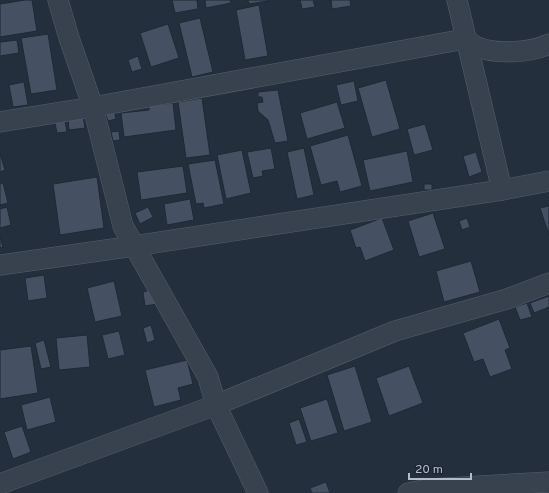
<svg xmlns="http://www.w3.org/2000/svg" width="549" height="493" font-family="Overpass,sans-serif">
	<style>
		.building { fill: #455162; stroke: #1f2835 }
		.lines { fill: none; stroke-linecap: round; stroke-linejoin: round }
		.minor-casing { stroke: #565f6c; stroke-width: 21 }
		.minor { stroke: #38414e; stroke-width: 20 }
	</style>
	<rect width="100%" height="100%" fill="#242f3e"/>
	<!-- building -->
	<g class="building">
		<polygon points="25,0 32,0 37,31 0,37 0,4"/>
		<polygon points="172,0 197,0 198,9 175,13"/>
		<polygon points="205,0 230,0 231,3 206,8"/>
		<polygon points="248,0 268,0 268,1 249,4"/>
		<polygon points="300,0 313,0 315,7 302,9"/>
		<polygon points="331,0 350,0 351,6 332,9"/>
		<polygon points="259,5 268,56 245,60 236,10"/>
		<polygon points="200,18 213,72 192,77 179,23"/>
		<polygon points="168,24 179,58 151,67 140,33"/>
		<polygon points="48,34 57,90 31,94 21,38"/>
		<polygon points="17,40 19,53 0,56 0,42"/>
		<polygon points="138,56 142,69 132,72 128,60"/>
		<polygon points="386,80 400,129 372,137 358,88"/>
		<polygon points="354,81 358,101 341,105 336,85"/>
		<polygon points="24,82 28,105 13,107 9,85"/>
		<polygon points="278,90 288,141 275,143 268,120 258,111 257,103 263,102 262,97 258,97 258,92"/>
		<polygon points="202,98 210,155 186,158 178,102"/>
		<polygon points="337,102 345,128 307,139 300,113"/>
		<polygon points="173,103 176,130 124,137 121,113 149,110 149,106"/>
		<polygon points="114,110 116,119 108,121 105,112"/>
		<polygon points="83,116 85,128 69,130 68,119"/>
		<polygon points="65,121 67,132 57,133 55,123"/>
		<polygon points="425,124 433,150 414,155 407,129"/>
		<polygon points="119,131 120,140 113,141 111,132"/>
		<polygon points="348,135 362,186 340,192 337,181 321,185 310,146"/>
		<polygon points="271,148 275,169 262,171 263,176 253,178 247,152"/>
		<polygon points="304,148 314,195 297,199 287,152"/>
		<polygon points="242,150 251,193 226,199 217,155"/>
		<polygon points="407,151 413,182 370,191 363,160"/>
		<polygon points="476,152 482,172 469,177 463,156"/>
		<polygon points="0,153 5,170 0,172"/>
		<polygon points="215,160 224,204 204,208 203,203 196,204 188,164"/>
		<polygon points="183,166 187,193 141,200 137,172"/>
		<polygon points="97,177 104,228 60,235 53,184"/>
		<polygon points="3,183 8,203 0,205 0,184"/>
		<rect x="424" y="184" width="8" height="6"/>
		<polygon points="190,199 194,220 167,225 164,204"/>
		<polygon points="549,206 549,235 540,208"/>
		<polygon points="7,207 11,225 0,228 0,209"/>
		<polygon points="148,207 153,217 140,224 135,213"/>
		<polygon points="433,213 445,249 419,257 408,221"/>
		<polygon points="382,218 394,250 365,261 360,247 356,248 350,230"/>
		<polygon points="467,218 470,227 462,230 459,221"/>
		<polygon points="0,236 3,247 0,248"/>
		<polygon points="471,261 480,292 444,302 436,271"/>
		<polygon points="44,275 47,298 28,301 25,278"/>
		<polygon points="114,281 122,316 95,322 87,288"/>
		<polygon points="154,289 157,304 145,306 143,292"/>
		<polygon points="549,296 549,307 534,313 530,303"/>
		<polygon points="527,303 532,317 520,320 515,307"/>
		<polygon points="499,319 510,348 505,350 512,369 490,377 483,359 474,362 463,333"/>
		<polygon points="151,325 155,340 147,343 143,328"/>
		<polygon points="119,331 125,355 108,359 102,335"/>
		<polygon points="87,335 90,367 59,370 56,338"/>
		<polygon points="44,340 51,367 41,369 35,343"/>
		<polygon points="31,346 38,393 0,399 0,350"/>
		<polygon points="187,360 193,384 178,388 181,400 154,407 145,370"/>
		<polygon points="355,366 372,422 344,431 327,375"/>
		<polygon points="409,366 423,403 389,416 376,378"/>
		<polygon points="50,397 56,422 27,430 21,405"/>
		<polygon points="327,399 338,433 311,441 300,408"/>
		<polygon points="299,419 307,442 296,445 289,423"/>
		<polygon points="22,426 31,452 13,459 4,432"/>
		<polygon points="326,482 330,493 312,493 310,488"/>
	</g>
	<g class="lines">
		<!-- minor casing -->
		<g class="minor-casing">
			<g id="minor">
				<polyline points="58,0 69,38 93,107 123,226 208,377 216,405 258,493"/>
				<polyline points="457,0 502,190"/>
				<path d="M 0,122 L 93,107 L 465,39 C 468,41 472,44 475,46 C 495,55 530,53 549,44"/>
				<polyline points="0,265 134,246 502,190 549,181"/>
				<polyline points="0,484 216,405 395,331 507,299 549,283"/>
				<polyline points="408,493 428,489 549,482"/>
			</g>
		</g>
		<!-- minor -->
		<use href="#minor" class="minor"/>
	</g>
	<!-- scale -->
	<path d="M409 473v6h62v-6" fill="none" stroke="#b4bcc9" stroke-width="2"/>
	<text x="415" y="473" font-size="12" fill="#b4bcc9" stroke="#1d2633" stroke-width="3" paint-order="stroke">20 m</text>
</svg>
